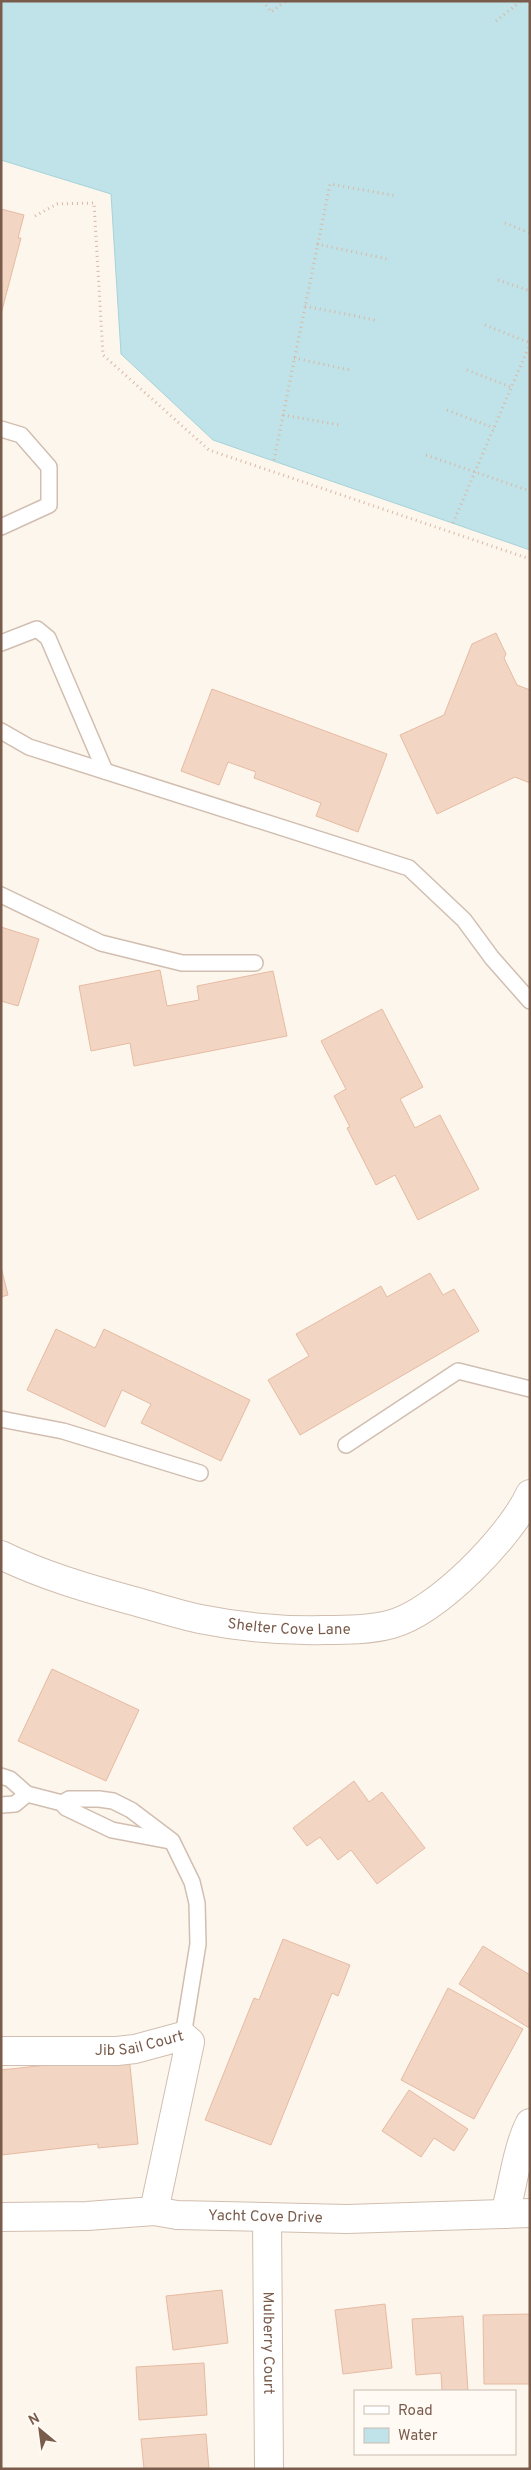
<svg xmlns="http://www.w3.org/2000/svg" width="531" height="2470" font-family="Overpass,sans-serif">
	<style>
		.water { fill: #bfe3e8; stroke: #a5d3da }
		.building { fill: #f3d5c3; stroke: #e6bba3 }
		.lines { fill: none; stroke-linecap: round; stroke-linejoin: round }
		.service-casing { stroke: #d1beb0; stroke-width: 18 }
		.minor-casing { stroke: #d1beb0; stroke-width: 30 }
		.path { stroke: #d9b8a5; stroke-width: 3; stroke-dasharray: 1 4; stroke-linecap: butt }
		.service { stroke: #fff; stroke-width: 15 }
		.minor { stroke: #fff; stroke-width: 28 }
		.labels { text-anchor: middle; dominant-baseline: central; stroke-width: 4; stroke-linejoin: round; paint-order: stroke }
		.street-label { font-size: 15px; fill: #7a5c4d; stroke: #fffaf3 }
	</style>
	<rect width="100%" height="100%" fill="#fdf6ec"/>
	<!-- water -->
	<polygon class="water" points="1,1 530,1 530,550 213,440 121,354 111,194 1,160"/>
	<!-- building -->
	<g class="building">
		<polygon points="1,209 24,215 18,238 21,238 1,314"/>
		<polygon points="496,633 506,654 504,658 517,685 530,690 530,783 515,777 437,814 400,735 444,715 472,644"/>
		<polygon points="212,689 387,754 358,832 316,816 321,803 254,778 256,772 228,762 219,785 181,771"/>
		<polygon points="1,927 39,939 18,1006 1,1001"/>
		<polygon points="160,970 167,1006 199,1000 197,986 273,971 287,1036 134,1066 130,1043 91,1051 79,986"/>
		<polygon points="382,1009 423,1087 400,1099 415,1128 440,1115 479,1189 418,1220 395,1175 376,1185 347,1128 350,1127 334,1096 346,1089 321,1041"/>
		<polygon points="1,1267 8,1295 1,1297"/>
		<polygon points="430,1273 443,1295 454,1289 479,1331 300,1435 268,1380 309,1356 296,1334 381,1286 387,1297"/>
		<polygon points="56,1329 95,1348 104,1329 250,1400 221,1461 141,1423 151,1404 122,1390 105,1427 27,1390"/>
		<polygon points="52,1669 139,1710 106,1781 18,1741"/>
		<polygon points="354,1781 369,1802 382,1792 425,1848 377,1884 351,1850 338,1860 320,1837 307,1846 293,1828"/>
		<polygon points="283,1939 350,1965 338,1996 332,1993 271,2145 205,2120 254,1998 259,2000"/>
		<polygon points="483,1946 530,1975 529,2028 459,1984"/>
		<polygon points="448,1988 523,2029 474,2119 401,2080"/>
		<polygon points="129,2056 138,2144 98,2148 98,2144 1,2155 1,2070"/>
		<polygon points="409,2090 468,2129 454,2151 434,2138 421,2157 382,2131"/>
		<polygon points="222,2290 228,2343 173,2350 166,2296"/>
		<polygon points="385,2304 392,2368 343,2374 335,2310"/>
		<polygon points="530,2314 530,2384 484,2384 483,2315"/>
		<polygon points="463,2316 468,2391 442,2391 441,2373 416,2375 412,2319"/>
		<polygon points="204,2363 207,2415 139,2420 136,2367"/>
		<polygon points="206,2434 209,2469 144,2469 141,2439"/>
	</g>
	<g class="lines">
		<!-- service casing -->
		<g class="service-casing">
			<g id="service">
				<polyline points="1,429 21,435 49,467 49,505 1,527"/>
				<polyline points="1,643 37,629 48,638 105,771"/>
				<polyline points="1,731 29,747 409,868 464,920 492,958 530,1001"/>
				<polyline points="1,895 101,943 182,963 255,963"/>
				<polyline points="1,1419 63,1431 200,1473"/>
				<polyline points="346,1445 458,1371 530,1389"/>
				<polyline points="1,1776 10,1779 27,1794 62,1803 69,1799 99,1799 113,1801 131,1810 172,1841 192,1882 197,1903 198,1944 183,2036"/>
				<polyline points="62,1803 66,1808 112,1830 170,1841"/>
				<polyline points="1,1805 15,1804 27,1794"/>
			</g>
		</g>
		<!-- minor casing -->
		<g class="minor-casing">
			<g id="minor">
				<path id="s1" d="M 1,1555 C 42,1575 86,1588 130,1600 C 153,1606 176,1614 200,1619 C 240,1627 283,1631 324,1630 C 347,1630 370,1630 392,1624 C 438,1611 510,1537 530,1494"/>
				<path id="s2" d="M 1,2051 L 117,2051 L 135,2049 L 183,2036 L 190,2042 L 154,2211"/>
				<path d="M 505,2214 C 513,2185 517,2148 530,2123"/>
				<path id="s3" d="M 1,2217 L 87,2216 L 154,2211 L 177,2215 L 347,2219 L 530,2213"/>
				<path id="s4" d="M 267,2217 L 269,2469"/>
			</g>
		</g>
		<!-- path -->
		<g class="path">
			<polyline points="263,1 271,12 286,1"/>
			<polyline points="496,21 521,1"/>
			<polyline points="35,216 57,204 94,203 103,355 209,450 530,559"/>
			<polyline points="505,223 530,233"/>
			<polyline points="317,244 387,259"/>
			<polyline points="498,280 530,291"/>
			<polyline points="305,306 375,320"/>
			<polyline points="485,325 530,343"/>
			<polyline points="294,358 350,370"/>
			<polyline points="467,370 511,387"/>
			<polyline points="447,410 494,428"/>
			<polyline points="283,415 340,425"/>
			<polyline points="426,455 530,491"/>
			<polyline points="274,460 330,184 397,196"/>
			<polyline points="453,523 530,344"/>
		</g>
		<!-- service -->
		<use href="#service" class="service"/>
		<!-- minor -->
		<use href="#minor" class="minor"/>
	</g>
	<g class="labels">
		<!-- street labels -->
		<g class="street-label">
			<text stroke="none"><textPath href="#s1" startOffset="299">Shelter Cove Lane</textPath></text>
			<text stroke="none"><textPath href="#s2" startOffset="139">Jib Sail Court</textPath></text>
			<text stroke="none"><textPath href="#s3" startOffset="265">Yacht Cove Drive</textPath></text>
			<text stroke="none"><textPath href="#s4" startOffset="126">Mulberry Court</textPath></text>
		</g>
	</g>
	<!-- border -->
	<rect width="531" height="2470" fill="none" stroke="#7a5c4d" stroke-width="5"/>
	<!-- legend -->
	<rect x="354" y="2390" width="162" height="65" fill="#fffaf3" stroke="#cabbb1"/>
	<rect x="364" y="2406" width="25" height="8" fill="#ffffff" stroke="#cabbb1"/>
	<text x="398" y="2415" font-size="15" fill="#7a5c4d">Road</text>
	<rect x="364" y="2428" width="25" height="15" fill="#bfe3e8" stroke="#cabbb1"/>
	<text x="398" y="2440" font-size="15" fill="#7a5c4d">Water</text>
	<!-- north arrow -->
	<g transform="translate(40 2430) rotate(331)" stroke="#fffaf3" stroke-width="4" paint-order="stroke">
	<path d="M0-4L9 19L0 12L-9 19Z" fill="#7a5c4d"/>
	<text y="-8" font-size="14" font-weight="bold" text-anchor="middle" fill="#7a5c4d">N</text>
	</g>
</svg>
